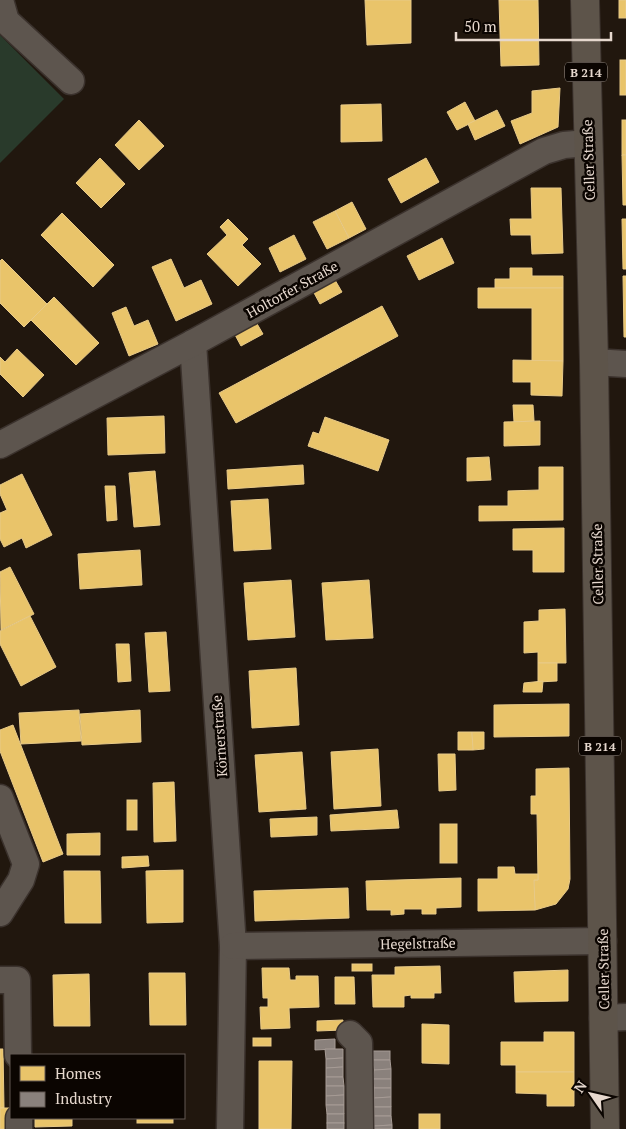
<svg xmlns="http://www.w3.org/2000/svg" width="626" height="1129" font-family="'PT Serif',serif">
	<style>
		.green { fill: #293a2b }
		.homes { fill: #e9c46a; stroke: #e8ca88 }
		.industry { fill: #8a817c; stroke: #a69b95 }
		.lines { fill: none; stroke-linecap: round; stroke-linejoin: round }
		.minor-casing { stroke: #3b322d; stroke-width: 29 }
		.major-casing { stroke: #3b322d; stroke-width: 30 }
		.minor { stroke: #5d554e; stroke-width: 26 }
		.major { stroke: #5d544a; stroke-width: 28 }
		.labels { text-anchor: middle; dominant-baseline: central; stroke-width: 5; stroke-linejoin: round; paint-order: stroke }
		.shield { fill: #0b0501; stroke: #a49990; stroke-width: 1 }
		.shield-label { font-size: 12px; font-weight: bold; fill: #e6d8ce }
		.street-label { font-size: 14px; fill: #e6d8ce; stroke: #0b0501 }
	</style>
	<rect width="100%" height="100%" fill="#21170e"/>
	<!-- green -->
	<polygon class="green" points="0,35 64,99 0,163"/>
	<!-- homes -->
	<g class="homes">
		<polygon points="365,0 411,0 411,43 367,45"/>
		<polygon points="499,0 538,0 539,65 501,66"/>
		<rect x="619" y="0" width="7" height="18"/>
		<rect x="620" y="60" width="6" height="35"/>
		<polygon points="560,88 558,127 520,144 511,121 532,113 532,91"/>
		<polygon points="465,102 475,121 457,130 447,112"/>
		<polygon points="381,104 382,141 341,142 341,105"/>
		<polygon points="497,110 505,126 475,140 468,124"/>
		<polygon points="139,120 164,146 139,170 115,145"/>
		<rect x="622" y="120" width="4" height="35"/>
		<polygon points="622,155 626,155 626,205 623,205"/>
		<polygon points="100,158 125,184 101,208 76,183"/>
		<polygon points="426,158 439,182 401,203 388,179"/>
		<polygon points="531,188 561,188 563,253 532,254 531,235 511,235 510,219 532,219"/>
		<polygon points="352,202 366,229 349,238 335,211"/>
		<polygon points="335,211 349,238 327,249 313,222"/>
		<polygon points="62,213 114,265 93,287 41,235"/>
		<polygon points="228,219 248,239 242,245 261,264 238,286 207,254 227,235 220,227"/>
		<polygon points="622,219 626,219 626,269 623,269"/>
		<polygon points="294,235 306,259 280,272 269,248"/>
		<polygon points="442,238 454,263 419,280 407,256"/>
		<polygon points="2,259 47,304 24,327 0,303 0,261"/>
		<polygon points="171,259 184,288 201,280 212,304 176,321 152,267"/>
		<polygon points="510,268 532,268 532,276 563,276 563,288 495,288 495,279 510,279"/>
		<polygon points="623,276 626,276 626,337 624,337"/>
		<polygon points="335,280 342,292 320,304 313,291"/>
		<polygon points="478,288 563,288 563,361 532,361 532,308 478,308"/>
		<polygon points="54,297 99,343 76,365 31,320"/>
		<polygon points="382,306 398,336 236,423 219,393"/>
		<polygon points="126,307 134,326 148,320 158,344 129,356 112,313"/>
		<polygon points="256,322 263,334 241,346 234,333"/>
		<polygon points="17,349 44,375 23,397 0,374 0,357 5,362"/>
		<polygon points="513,360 563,361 562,396 531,395 531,382 513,382"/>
		<polygon points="513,405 533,405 534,421 514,422"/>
		<polygon points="164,416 165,453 108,455 107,418"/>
		<polygon points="325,417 389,440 378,471 308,446 313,432 319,434"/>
		<polygon points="540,421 540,445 504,446 504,422"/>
		<polygon points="489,457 491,480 467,481 467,458"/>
		<polygon points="303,465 304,484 228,489 227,470"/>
		<polygon points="539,467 563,467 563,520 479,521 479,506 508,506 508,491 539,490"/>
		<polygon points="155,471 160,525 134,527 129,473"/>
		<polygon points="22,474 52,535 26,548 22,538 4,547 0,539 0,513 7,510 0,494 0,485"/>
		<polygon points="105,486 115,486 117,520 107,521"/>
		<polygon points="268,499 271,549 234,551 231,501"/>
		<polygon points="564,528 564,572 533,572 533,550 513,550 513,529"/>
		<polygon points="140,550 142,585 80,589 78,554"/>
		<polygon points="10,567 34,614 1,630 0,572"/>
		<polygon points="291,580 295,637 248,640 244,583"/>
		<polygon points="369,580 373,638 326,640 322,583"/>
		<polygon points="565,609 566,663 538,663 538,652 524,653 524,622 539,621 539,610"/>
		<polygon points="30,616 56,667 21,686 0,644 0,631"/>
		<polygon points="166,632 170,691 149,692 145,633"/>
		<polygon points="116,644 129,644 131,681 118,682"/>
		<polygon points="538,663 557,663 557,681 538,682"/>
		<polygon points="296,668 299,725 252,728 249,671"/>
		<polygon points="543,681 542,692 523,692 524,683"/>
		<polygon points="569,704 569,736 494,737 494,705"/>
		<polygon points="79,710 81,741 21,744 19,713"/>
		<polygon points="140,710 141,742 82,745 80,714"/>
		<polygon points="13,725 63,854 43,862 0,751 0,730"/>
		<polygon points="458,732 472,732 473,750 458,750"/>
		<polygon points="472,732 484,732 484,749 473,750"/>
		<polygon points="378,749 381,806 334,809 331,752"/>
		<polygon points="302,752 306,809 259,812 255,755"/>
		<polygon points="438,754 455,754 456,790 439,791"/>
		<polygon points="569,768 570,879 568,889 556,904 535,910 534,880 538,880 537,814 531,814 531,796 536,796 536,769"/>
		<polygon points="174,782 176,841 154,842 153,783"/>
		<rect x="127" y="800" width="10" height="30"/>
		<polygon points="397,810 399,828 331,831 330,815"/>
		<polygon points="317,817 317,835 271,837 270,819"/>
		<rect x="440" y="824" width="17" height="39"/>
		<polygon points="100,833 100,855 67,855 67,834"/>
		<polygon points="148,856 149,866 122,868 122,857"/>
		<polygon points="498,867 514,867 515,874 538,874 538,880 534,880 535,910 478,911 478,879 498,879"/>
		<polygon points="183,870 183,922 147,923 146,871"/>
		<polygon points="64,871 100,871 101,923 65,923"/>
		<polygon points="461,878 461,907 436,908 436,914 422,914 422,909 404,909 404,914 391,915 391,910 367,910 366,881"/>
		<polygon points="348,888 349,918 255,921 254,891"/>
		<rect x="352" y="964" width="20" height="7"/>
		<polygon points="440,966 441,993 434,993 434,998 411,998 411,995 404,996 404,1007 373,1007 372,975 395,975 395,967"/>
		<polygon points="262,968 289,968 290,980 296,980 296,976 318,976 319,1007 289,1008 290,1028 261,1029 260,1007 268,1007 268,998 263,998"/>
		<polygon points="568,970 568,1001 515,1002 514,972"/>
		<polygon points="149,973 185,973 186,1025 150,1025"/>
		<polygon points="89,974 90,1026 54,1026 53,975"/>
		<polygon points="335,977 354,977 355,1004 335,1004"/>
		<polygon points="343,1020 343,1030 317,1031 317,1021"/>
		<polygon points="422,1024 449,1025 449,1064 422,1063"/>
		<polygon points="544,1032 574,1032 574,1072 516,1072 516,1065 501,1065 501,1042 544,1042"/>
		<rect x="253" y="1038" width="18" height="8"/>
		<polygon points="0,1049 3,1049 4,1108 0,1108"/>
		<polygon points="259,1061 292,1061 291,1129 259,1129"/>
		<polygon points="516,1072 574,1072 574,1106 547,1106 547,1094 516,1093"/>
		<polygon points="0,1108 9,1108 10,1129 0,1129"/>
		<rect x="419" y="1114" width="21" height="15"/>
		<polygon points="35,1118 72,1118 72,1126 35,1127"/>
		<rect x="137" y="1118" width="36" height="5"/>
	</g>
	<!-- industry -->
	<g class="industry">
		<polygon points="335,1039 335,1049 315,1050 315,1040"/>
		<polygon points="325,1049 343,1049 343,1058 326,1059"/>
		<rect x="373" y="1051" width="17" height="9"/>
		<polygon points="343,1058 343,1067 326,1068 326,1059"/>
		<polygon points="373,1060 390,1060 391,1069 374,1070"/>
		<polygon points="343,1067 343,1077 326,1077 326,1068"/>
		<polygon points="391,1069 391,1079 373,1079 374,1070"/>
		<polygon points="326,1077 343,1077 344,1086 326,1086"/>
		<polygon points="373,1079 391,1079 391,1088 374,1088"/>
		<polygon points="326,1086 344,1086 344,1095 326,1096"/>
		<polygon points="374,1088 391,1088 391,1097 374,1098"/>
		<polygon points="344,1095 344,1105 326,1105 326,1096"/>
		<polygon points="391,1097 391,1107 374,1107 374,1098"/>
		<polygon points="326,1105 344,1105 344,1114 327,1114"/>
		<rect x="374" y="1107" width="17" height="9"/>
		<rect x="327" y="1114" width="17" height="9"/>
		<polygon points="374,1116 391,1116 392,1125 374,1126"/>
		<rect x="327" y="1123" width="17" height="6"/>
		<polygon points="392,1125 392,1129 374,1129 374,1126"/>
	</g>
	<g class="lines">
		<!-- minor casing -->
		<g class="minor-casing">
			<g id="minor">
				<polyline points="0,0 6,21 71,81"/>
				<polyline points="193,343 233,946 230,1129"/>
				<polyline points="594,362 626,364"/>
				<polyline points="0,445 193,343 544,151 564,145 588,143"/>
				<polyline points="0,798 26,864 21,880 0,913"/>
				<polyline points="233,946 603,941"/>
				<polyline points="0,980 17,980 18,1055"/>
				<polyline points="603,1018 626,1017"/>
				<polyline points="350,1034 359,1043 360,1129"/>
				<polyline points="19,1118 19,1129"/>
			</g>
		</g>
		<!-- major casing -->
		<g class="major-casing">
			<polyline id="major" points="585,0 594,362 605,1129"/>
		</g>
		<!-- minor -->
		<use href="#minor" class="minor"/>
		<!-- major -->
		<use href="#major" class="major"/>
	</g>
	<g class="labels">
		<!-- shield labels -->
		<g class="shield">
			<rect x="565" y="62.5" width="42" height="19" rx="4"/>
			<rect x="579" y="736.5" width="42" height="19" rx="4"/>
		</g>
		<g class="shield-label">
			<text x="586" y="72">B 214</text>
			<text x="600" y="746">B 214</text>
		</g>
		<!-- street labels -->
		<g class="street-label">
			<text transform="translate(588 160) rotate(-92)">Celler Straße</text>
			<text transform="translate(292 289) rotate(-29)">Holtorfer Straße</text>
			<text transform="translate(597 564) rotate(-91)">Celler Straße</text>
			<text transform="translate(219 736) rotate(-94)">Körnerstraße</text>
			<text transform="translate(418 943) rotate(-1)">Hegelstraße</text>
			<text transform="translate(603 969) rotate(-91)">Celler Straße</text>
		</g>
	</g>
	<!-- legend -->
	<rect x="10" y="1054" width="175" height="65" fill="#0b0501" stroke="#635953"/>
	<rect x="20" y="1066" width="25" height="15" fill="#e9c46a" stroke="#635953"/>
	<text x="55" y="1079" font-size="15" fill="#e6d8ce">Homes</text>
	<rect x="20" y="1092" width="25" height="15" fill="#8a817c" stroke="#635953"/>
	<text x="55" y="1104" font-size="15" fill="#e6d8ce">Industry</text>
	<!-- north arrow -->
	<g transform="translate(591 1094) rotate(304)" stroke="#0b0501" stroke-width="4" paint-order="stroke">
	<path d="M0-4L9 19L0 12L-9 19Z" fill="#e6d8ce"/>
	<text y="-8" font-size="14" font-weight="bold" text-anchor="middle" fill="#e6d8ce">N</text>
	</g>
	<!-- scale -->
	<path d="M456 32v8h155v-8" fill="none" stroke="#e6d8ce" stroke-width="2.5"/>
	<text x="464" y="32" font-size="15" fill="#e6d8ce" stroke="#0b0501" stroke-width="4" paint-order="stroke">50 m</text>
</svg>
